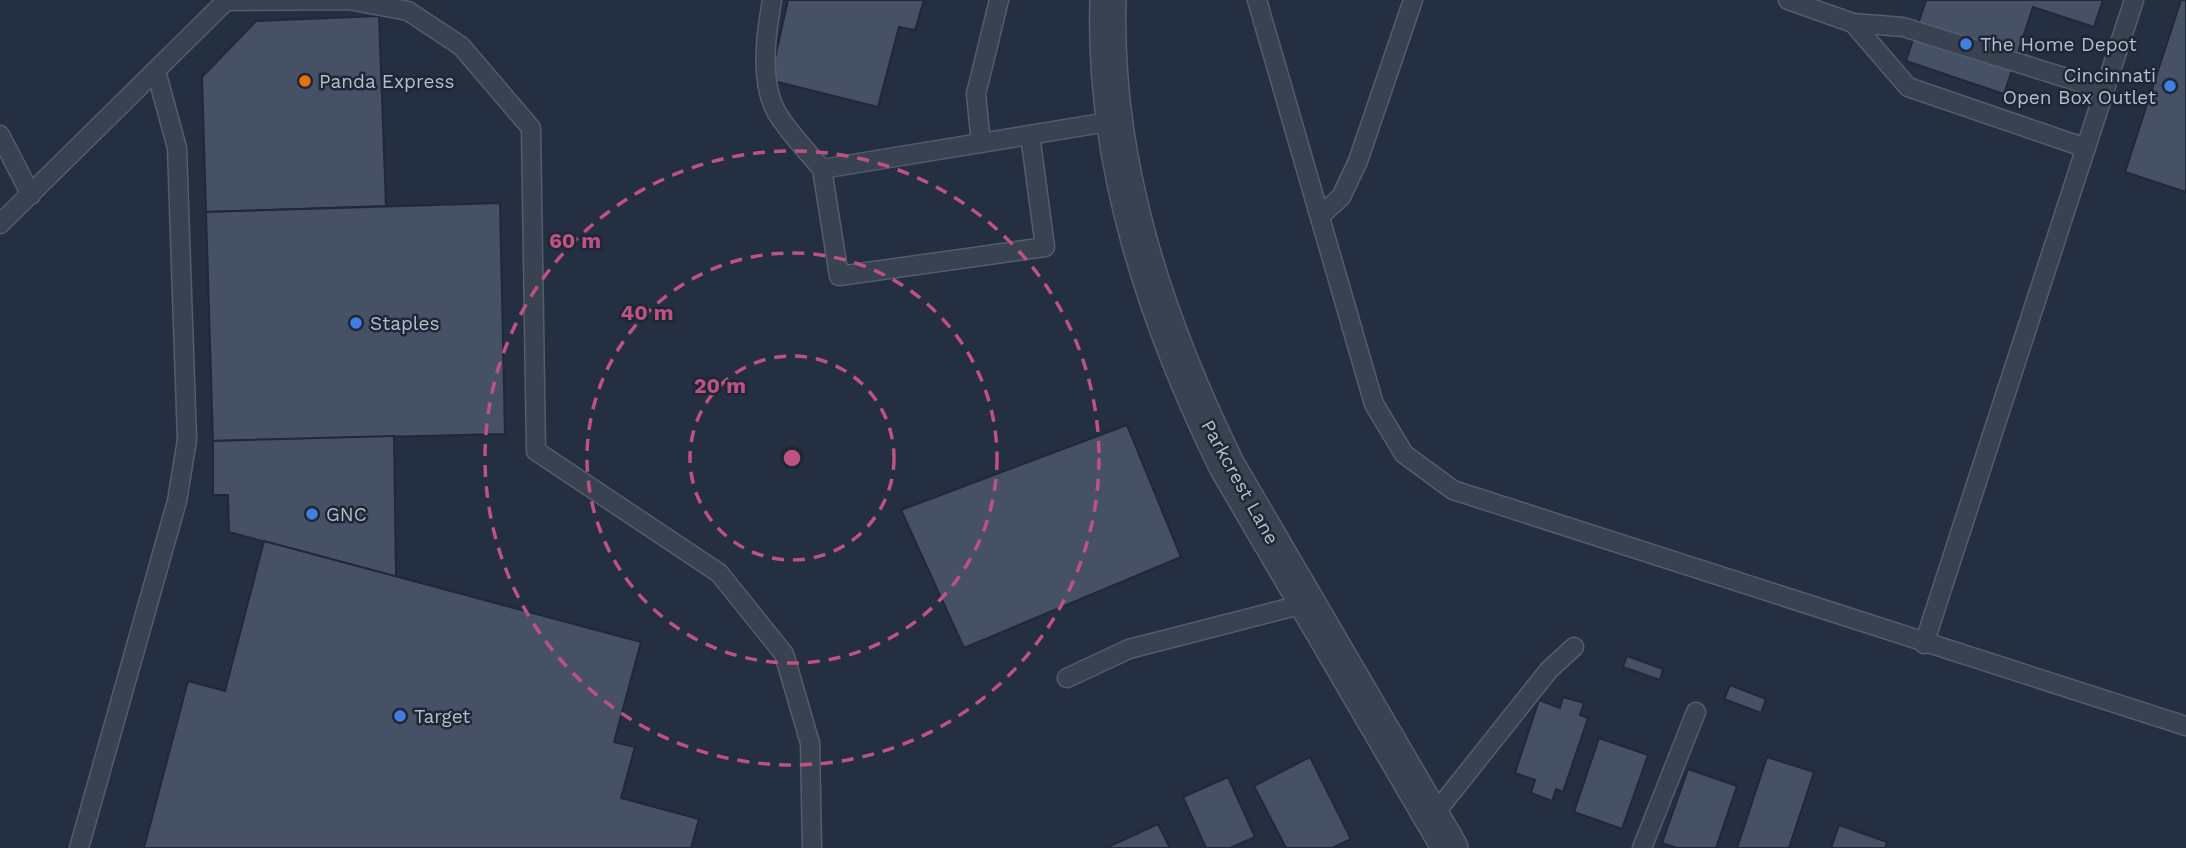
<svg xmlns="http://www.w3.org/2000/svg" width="2186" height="848" font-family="'Work Sans',sans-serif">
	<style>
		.building { fill: #465166; stroke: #202938; stroke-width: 2 }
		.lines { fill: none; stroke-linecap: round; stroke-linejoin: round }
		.service-casing { stroke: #545d6b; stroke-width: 21 }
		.minor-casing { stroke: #545d6b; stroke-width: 38 }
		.service { stroke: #394251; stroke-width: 18 }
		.minor { stroke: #394251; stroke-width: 35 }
		.ring { fill: none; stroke: #be5282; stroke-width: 3.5; stroke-dasharray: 12 9 }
		.shop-dot { fill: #3f7fe0; stroke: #1e2736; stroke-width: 2.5 }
		.food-dot { fill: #e8710a; stroke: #1e2736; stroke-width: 2.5 }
		.labels { text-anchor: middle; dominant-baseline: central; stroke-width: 5; stroke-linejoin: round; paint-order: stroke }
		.poi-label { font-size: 19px; fill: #b6bdcb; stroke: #1e2736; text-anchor: start }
		.street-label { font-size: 19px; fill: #b6bdcb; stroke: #1e2736 }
		.centre { fill: #be5282; stroke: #1e2736; stroke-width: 3.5 }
		.ring-label { font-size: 21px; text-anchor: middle; font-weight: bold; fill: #be5282; stroke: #1e2736; stroke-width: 5; stroke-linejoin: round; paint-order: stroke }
	</style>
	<rect width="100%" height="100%" fill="#242f42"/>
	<!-- building -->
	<g class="building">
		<polygon points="788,0 924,0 915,30 899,27 878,107 770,80"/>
		<polygon points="1926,0 2103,0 2094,27 2033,7 2004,94 1906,61"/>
		<polygon points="2181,0 2186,0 2186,192 2125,172"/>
		<polygon points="379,16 386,206 206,212 202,77 256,21"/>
		<polygon points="500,203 505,434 213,441 206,212"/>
		<polygon points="1127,425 1181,557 964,648 901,510"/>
		<polygon points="394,436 396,577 229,532 228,495 213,495 213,441"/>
		<polygon points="264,541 641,642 614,742 635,747 621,798 699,819 691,848 144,848 188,681 225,691"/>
		<polygon points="1627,656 1663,669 1660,680 1623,667"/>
		<polygon points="1730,685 1766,699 1761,713 1724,699"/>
		<polygon points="1563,697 1584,703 1580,715 1588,718 1563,792 1556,789 1552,801 1531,793 1535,780 1515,773 1539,700 1560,708"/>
		<polygon points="1599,738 1648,755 1622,829 1574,812"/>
		<polygon points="1310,757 1351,839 1332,848 1286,848 1254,786"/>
		<polygon points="1767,757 1814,772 1789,848 1737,848"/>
		<polygon points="1688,769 1737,786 1716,848 1677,848 1662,843"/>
		<polygon points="1228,777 1255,837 1230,848 1206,848 1183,797"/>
		<polygon points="1158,824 1170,848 1106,848"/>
		<polygon points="1839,825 1887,842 1885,848 1831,848"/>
	</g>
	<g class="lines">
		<!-- service casing -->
		<g class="service-casing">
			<g id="service">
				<path d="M 772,0 C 766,34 759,82 777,113 C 789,133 807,151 822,169"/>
				<polyline points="1257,0 1374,404 1404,454 1453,490 2186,726"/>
				<polyline points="1788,0 1853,23 1908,87 2086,148"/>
				<polyline points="1853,23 1903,27 2105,90"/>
				<polyline points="0,135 31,195"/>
				<polyline points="1030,135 1045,247 839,276 822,169 1114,121"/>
				<polyline points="981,143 976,94 999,0"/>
				<polyline points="1320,216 1341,197 1358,161 1413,0"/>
				<polyline points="0,224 226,1 348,0 408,11 461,46 531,128 536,451 719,573 784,654 810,743 812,848"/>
				<polyline points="1924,644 2134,0"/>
				<polyline points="1067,678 1129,649 1308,603"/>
				<polyline points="1432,817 1549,670 1574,647"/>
				<polyline points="79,848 177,501 187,440 177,148 156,71"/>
				<polyline points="1642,848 1696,712"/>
			</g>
		</g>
		<!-- minor casing -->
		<g class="minor-casing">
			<path id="minor" d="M 1108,0 C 1103,164 1156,321 1227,466 L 1450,848"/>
		</g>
		<!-- service -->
		<use href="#service" class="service"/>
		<!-- minor -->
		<use href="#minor" class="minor"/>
	</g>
	<!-- distance rings -->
	<g class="ring">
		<circle cx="792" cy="458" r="102"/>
		<circle cx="792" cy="458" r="205"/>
		<circle cx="792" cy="458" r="307"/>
	</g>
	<!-- markers -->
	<g class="shop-dot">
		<circle cx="1966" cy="44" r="7"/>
		<circle cx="2170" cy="86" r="7"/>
		<circle cx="356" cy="323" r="7"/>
		<circle cx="312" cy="514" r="7"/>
		<circle cx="400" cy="716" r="7"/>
	</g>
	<circle class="food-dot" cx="305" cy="81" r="7"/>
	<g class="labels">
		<!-- poi labels -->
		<g class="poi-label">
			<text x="1980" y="44">The Home Depot</text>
			<text x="2156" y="75" text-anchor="end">Cincinnati<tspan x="2156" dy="22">Open Box Outlet</tspan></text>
			<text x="319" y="81">Panda Express</text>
			<text x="370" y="323">Staples</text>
			<text x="326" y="514">GNC</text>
			<text x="414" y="716">Target</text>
		</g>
		<!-- street labels -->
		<g class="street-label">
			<text transform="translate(1240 482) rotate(61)">Parkcrest Lane</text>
		</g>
	</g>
	<circle cx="792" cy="458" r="10" class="centre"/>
	<g class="ring-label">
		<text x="575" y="248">60 m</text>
		<text x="647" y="320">40 m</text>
		<text x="720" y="393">20 m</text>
	</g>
</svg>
